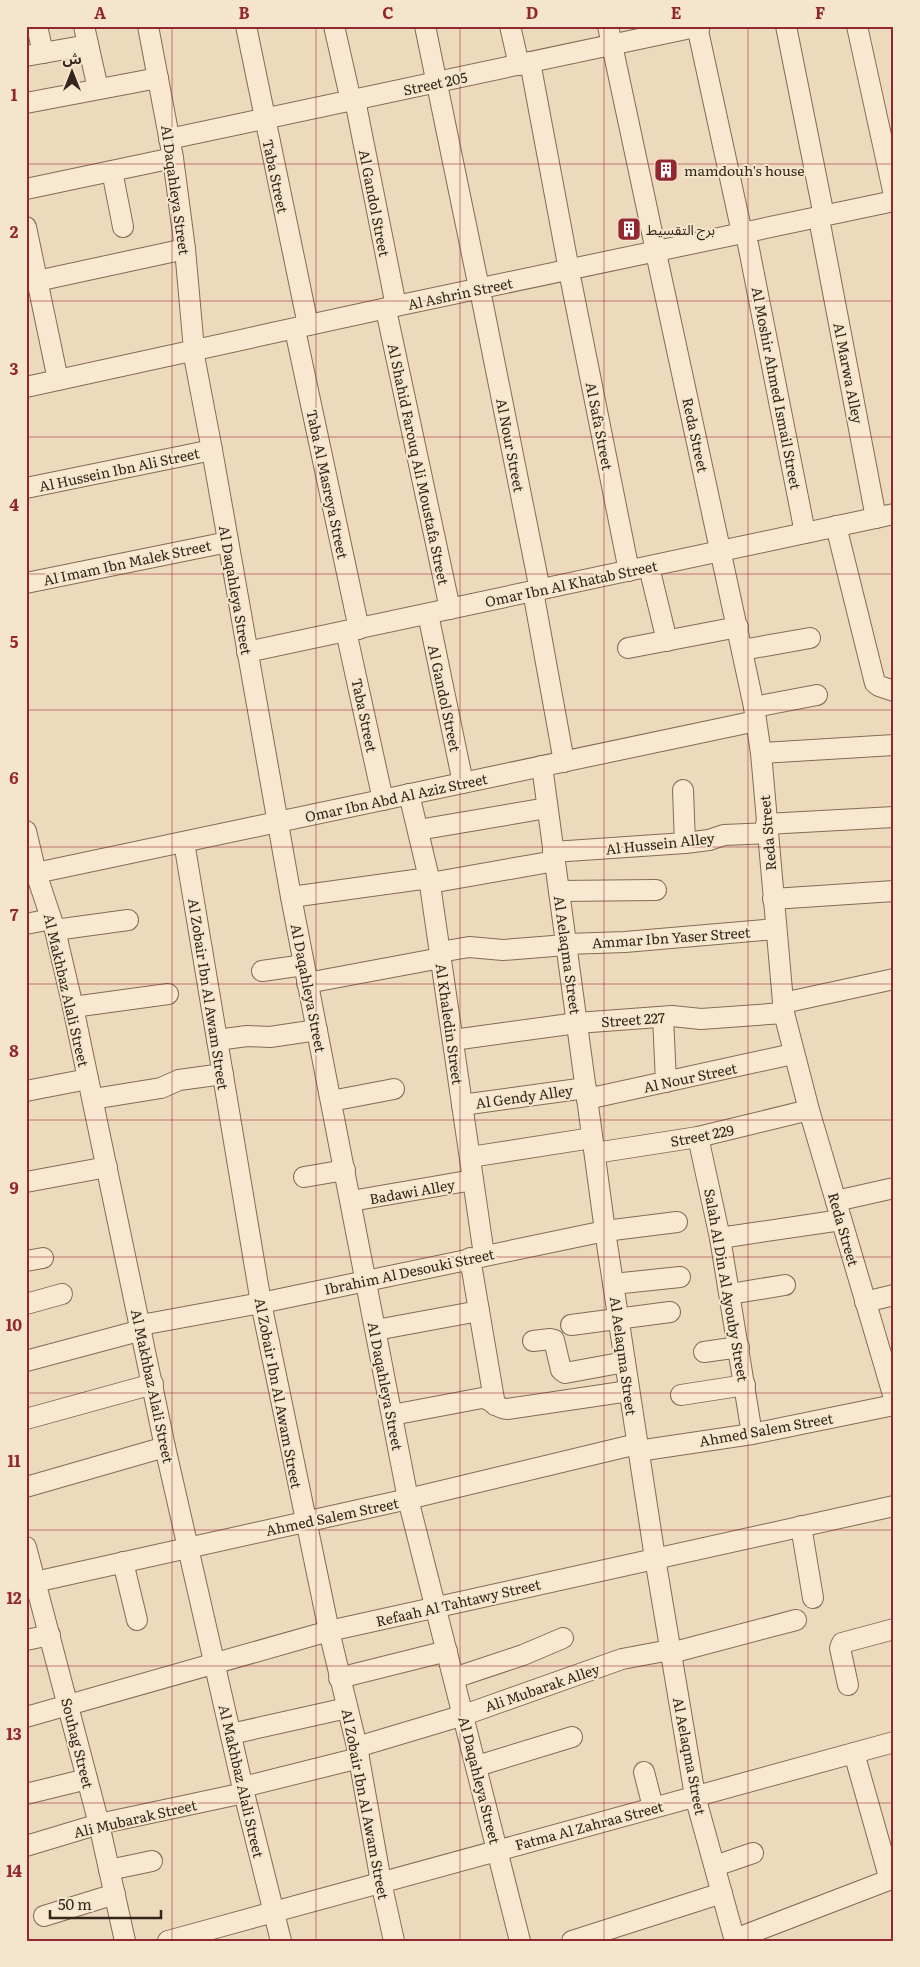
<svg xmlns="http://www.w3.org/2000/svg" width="920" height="1967" font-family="Literata,'Noto Sans Arabic',serif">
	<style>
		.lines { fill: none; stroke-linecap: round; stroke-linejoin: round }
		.minor-casing { stroke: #846b56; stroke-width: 22 }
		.minor { stroke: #f8e8cf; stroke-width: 20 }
		.grid { fill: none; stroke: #922731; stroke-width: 1; stroke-opacity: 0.55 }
		.labels { text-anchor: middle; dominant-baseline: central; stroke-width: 4; stroke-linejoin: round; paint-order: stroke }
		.street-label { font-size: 14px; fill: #33251b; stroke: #f5e5cc }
		.poi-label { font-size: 14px; fill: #33251b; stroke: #f5e5cc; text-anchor: start }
		.neatline { fill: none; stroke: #922731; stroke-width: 2 }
		.grid-label { font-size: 16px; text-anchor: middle; font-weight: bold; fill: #922731 }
	</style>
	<rect width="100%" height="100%" fill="#eddabc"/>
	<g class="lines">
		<!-- minor casing -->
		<g class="minor-casing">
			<g id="minor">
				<polyline points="37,26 43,53"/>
				<polyline points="84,26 98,89"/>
				<polyline points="148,26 173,158 185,249 195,361 212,450 291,897 408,1499 520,1941"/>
				<polyline points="246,26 308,325"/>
				<polyline points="334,26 351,101"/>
				<polyline points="425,26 479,288"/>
				<polyline points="510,26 519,65"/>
				<polyline points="608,26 656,251"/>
				<polyline points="697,26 742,233"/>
				<polyline points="786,26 824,216"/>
				<polyline points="857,26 894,195"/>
				<polyline points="26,56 88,45"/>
				<polyline points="530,62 569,270"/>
				<polyline points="355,100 396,306"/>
				<polyline points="26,103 158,78"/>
				<polyline points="169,139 700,26"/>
				<polyline points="112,171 123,227"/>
				<polyline points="26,189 173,158"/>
				<polyline points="26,227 58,380"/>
				<polyline points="821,229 876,518"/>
				<polyline points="748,244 805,533"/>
				<polyline points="658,262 754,707 761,753 784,1013 809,1110 894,1398"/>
				<polyline points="37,281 185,249"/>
				<polyline points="571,281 629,571"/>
				<polyline points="482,300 540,590"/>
				<polyline points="388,319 450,609"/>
				<polyline points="297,339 359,629"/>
				<polyline points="26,387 396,306 894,201"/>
				<polyline points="26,488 212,450"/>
				<polyline points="836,526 875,683 879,686 894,691"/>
				<polyline points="649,567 667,641"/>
				<polyline points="26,583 228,542"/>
				<polyline points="533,591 564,762"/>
				<polyline points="428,614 463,783"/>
				<polyline points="346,631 383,800"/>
				<polyline points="628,648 738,627"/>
				<polyline points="742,650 810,638"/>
				<polyline points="247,652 894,514"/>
				<polyline points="754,707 817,695"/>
				<polyline points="761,753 894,745"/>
				<polyline points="542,766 605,1231 655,1558 695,1796 735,1941"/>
				<polyline points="683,790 685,843"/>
				<polyline points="409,794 429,878 484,1255"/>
				<polyline points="766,824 894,817"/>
				<polyline points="418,830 547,808"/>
				<polyline points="26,831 36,873 55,930 73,1007 165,1447 244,1793 281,1941"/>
				<polyline points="184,842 261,1303 329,1631 357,1747 381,1882 394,1941"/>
				<polyline points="553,852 685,843 709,840 724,835 767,833"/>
				<polyline points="36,873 756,721"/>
				<polyline points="430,883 555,861"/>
				<polyline points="559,891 656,890"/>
				<polyline points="291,897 429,878"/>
				<polyline points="773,899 894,891"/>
				<polyline points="26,924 51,919"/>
				<polyline points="55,930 128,920"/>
				<polyline points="566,944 625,942 775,929"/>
				<polyline points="440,952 469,947 503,950 566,945"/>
				<polyline points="262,971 304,965"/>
				<polyline points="307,983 441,958"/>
				<polyline points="783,1003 894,979"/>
				<polyline points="73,1007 168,994"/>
				<polyline points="663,1017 666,1082"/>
				<polyline points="217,1040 247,1036 270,1037 317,1030"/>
				<polyline points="453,1040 577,1023 672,1016 701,1019 784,1013"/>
				<polyline points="26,1091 88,1079"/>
				<polyline points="93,1099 161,1088 179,1080 223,1074"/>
				<polyline points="587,1099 793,1054"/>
				<polyline points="331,1101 394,1089"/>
				<polyline points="462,1105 586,1088"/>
				<polyline points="698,1137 720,1238 752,1434"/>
				<polyline points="595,1153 698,1137 809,1110"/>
				<polyline points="470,1157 592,1138"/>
				<polyline points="304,1177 345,1170"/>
				<polyline points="26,1182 107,1167"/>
				<polyline points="351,1201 473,1180"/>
				<polyline points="836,1201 894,1188"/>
				<polyline points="720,1238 841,1220"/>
				<polyline points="470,1258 495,1405"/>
				<polyline points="26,1261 43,1258"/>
				<polyline points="613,1284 680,1277"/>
				<polyline points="730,1294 785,1285"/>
				<polyline points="865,1302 894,1295"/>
				<polyline points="26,1304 62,1294"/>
				<polyline points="141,1325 261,1303 605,1231 677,1222"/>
				<polyline points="571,1325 670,1312"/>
				<polyline points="376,1330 479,1311"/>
				<polyline points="533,1341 550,1339 554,1340 561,1370 565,1373 625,1362"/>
				<polyline points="704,1352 739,1347"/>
				<polyline points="26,1361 142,1330"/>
				<polyline points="681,1395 745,1385"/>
				<path d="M 392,1415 L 482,1398 C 492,1399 497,1409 507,1409 L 629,1391"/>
				<polyline points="26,1419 153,1384"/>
				<polyline points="638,1451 752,1434 894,1405"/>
				<polyline points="26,1487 165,1447"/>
				<polyline points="801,1526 813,1598"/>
				<polyline points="26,1547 99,1824 125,1941"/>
				<polyline points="123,1562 137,1620"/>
				<polyline points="26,1584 408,1499 637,1444"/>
				<polyline points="26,1640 50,1635"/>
				<polyline points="671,1653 796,1620"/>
				<polyline points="339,1678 447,1651"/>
				<polyline points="454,1678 523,1655 563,1638"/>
				<polyline points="848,1685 840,1648 842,1643 894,1629"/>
				<polyline points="26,1717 329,1631 894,1506"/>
				<polyline points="231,1734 347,1708"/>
				<polyline points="357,1747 464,1715 622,1659 670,1650"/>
				<polyline points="854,1753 890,1880"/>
				<polyline points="477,1766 572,1737"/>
				<polyline points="644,1772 653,1807"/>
				<polyline points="243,1787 359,1758"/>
				<polyline points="26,1794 87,1779"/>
				<polyline points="26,1846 99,1824 244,1793"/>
				<polyline points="715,1866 753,1853"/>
				<polyline points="109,1870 152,1861"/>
				<polyline points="44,1916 115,1894"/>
				<polyline points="735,1939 894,1878"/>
				<polyline points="168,1941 894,1742"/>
				<polyline points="572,1941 722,1893"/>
			</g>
		</g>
		<!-- minor -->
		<use href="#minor" class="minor"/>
	</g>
	<!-- grid -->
	<path class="grid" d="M 172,26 L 172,1941M 316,26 L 316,1941M 460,26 L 460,1941M 604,26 L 604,1941M 748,26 L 748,1941M 26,164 L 894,164M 26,301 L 894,301M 26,437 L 894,437M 26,574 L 894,574M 26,710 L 894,710M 26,847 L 894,847M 26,984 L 894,984M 26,1120 L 894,1120M 26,1257 L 894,1257M 26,1393 L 894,1393M 26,1530 L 894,1530M 26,1666 L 894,1666M 26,1803 L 894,1803"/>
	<!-- icons -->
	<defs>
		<g id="building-square" transform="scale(1.25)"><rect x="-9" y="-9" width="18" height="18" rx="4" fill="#922731" stroke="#f5e5cc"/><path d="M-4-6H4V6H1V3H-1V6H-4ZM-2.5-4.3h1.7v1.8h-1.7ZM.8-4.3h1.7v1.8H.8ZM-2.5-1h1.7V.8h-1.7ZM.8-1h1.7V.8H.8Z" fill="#fff"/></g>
	</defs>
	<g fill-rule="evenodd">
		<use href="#building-square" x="666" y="170"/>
		<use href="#building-square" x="629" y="229"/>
	</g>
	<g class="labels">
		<!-- street labels -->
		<g class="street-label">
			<text transform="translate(435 83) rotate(-12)">Street 205</text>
			<text transform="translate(276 176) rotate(78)">Taba Street</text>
			<text transform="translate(176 190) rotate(82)">Al Daqahleya Street</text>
			<text transform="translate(375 203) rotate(79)">Al Gandol Street</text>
			<text transform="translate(460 293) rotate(-12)">Al Ashrin Street</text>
			<text transform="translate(849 373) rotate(79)">Al Marwa Alley</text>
			<text transform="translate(777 388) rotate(79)">Al Moshir Ahmed Ismail Street</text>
			<text transform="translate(600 426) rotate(79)">Al Safa Street</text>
			<text transform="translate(696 435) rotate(78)">Reda Street</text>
			<text transform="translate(511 445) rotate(79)">Al Nour Street</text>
			<text transform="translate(419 464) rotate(78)">Al Shahid Farouq Ali Moustafa Street</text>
			<text transform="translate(119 469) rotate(-12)">Al Hussein Ibn Ali Street</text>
			<text transform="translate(328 484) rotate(78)">Taba Al Masreya Street</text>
			<text transform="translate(127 562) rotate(-12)">Al Imam Ibn Malek Street</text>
			<text transform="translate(571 583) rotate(-12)">Omar Ibn Al Khatab Street</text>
			<text transform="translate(236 590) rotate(80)">Al Daqahleya Street</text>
			<text transform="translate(445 698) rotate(78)">Al Gandol Street</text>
			<text transform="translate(365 715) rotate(78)">Taba Street</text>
			<text transform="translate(396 797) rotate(-12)">Omar Ibn Abd Al Aziz Street</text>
			<text transform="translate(767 833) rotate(-95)">Reda Street</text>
			<text transform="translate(660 843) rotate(-6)">Al Hussein Alley</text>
			<text transform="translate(671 937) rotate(-4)">Ammar Ibn Yaser Street</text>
			<text transform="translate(568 955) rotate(82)">Al Aelaqma Street</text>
			<text transform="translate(309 988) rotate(79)">Al Daqahleya Street</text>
			<text transform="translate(67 990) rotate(77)">Al Makhbaz Alali Street</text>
			<text transform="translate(209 994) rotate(81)">Al Zobair Ibn Al Awam Street</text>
			<text transform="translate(633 1019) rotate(-4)">Street 227</text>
			<text transform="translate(450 1024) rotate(82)">Al Khaledin Street</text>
			<text transform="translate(690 1077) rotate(-12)">Al Nour Street</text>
			<text transform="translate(524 1096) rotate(-8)">Al Gendy Alley</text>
			<text transform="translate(702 1135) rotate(-11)">Street 229</text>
			<text transform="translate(412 1191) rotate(-10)">Badawi Alley</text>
			<text transform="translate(844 1229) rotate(74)">Reda Street</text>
			<text transform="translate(409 1271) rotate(-12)">Ibrahim Al Desouki Street</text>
			<text transform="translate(727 1285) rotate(80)">Salah Al Din Al Ayouby Street</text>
			<text transform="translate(624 1356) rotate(82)">Al Aelaqma Street</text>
			<text transform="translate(153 1386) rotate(78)">Al Makhbaz Alali Street</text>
			<text transform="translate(386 1386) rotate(79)">Al Daqahleya Street</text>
			<text transform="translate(279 1393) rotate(79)">Al Zobair Ibn Al Awam Street</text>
			<text transform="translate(766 1429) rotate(-10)">Ahmed Salem Street</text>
			<text transform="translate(332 1516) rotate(-12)">Ahmed Salem Street</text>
			<text transform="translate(458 1602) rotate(-13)">Refaah Al Tahtawy Street</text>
			<text transform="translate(542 1687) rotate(-19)">Ali Mubarak Alley</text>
			<text transform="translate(78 1743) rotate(76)">Souhag Street</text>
			<text transform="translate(690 1756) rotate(79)">Al Aelaqma Street</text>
			<text transform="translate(480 1780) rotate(76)">Al Daqahleya Street</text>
			<text transform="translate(242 1781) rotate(77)">Al Makhbaz Alali Street</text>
			<text transform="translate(366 1804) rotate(79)">Al Zobair Ibn Al Awam Street</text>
			<text transform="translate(135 1818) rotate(-13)">Ali Mubarak Street</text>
			<text transform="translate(589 1825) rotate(-15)">Fatma Al Zahraa Street</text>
		</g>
		<!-- poi labels -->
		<g class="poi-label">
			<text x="684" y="170">mamdouh's house</text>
			<text x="646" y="229">برج التقسيط</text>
		</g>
	</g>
	<!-- border -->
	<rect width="920" height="1967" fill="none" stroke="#f5e5cc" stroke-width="55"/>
	<!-- north arrow -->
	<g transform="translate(72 72)" stroke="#f5e5cc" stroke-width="4" paint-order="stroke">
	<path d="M0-4L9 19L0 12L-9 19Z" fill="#33251b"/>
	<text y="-8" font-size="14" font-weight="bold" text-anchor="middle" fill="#33251b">ش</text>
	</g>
	<!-- scale -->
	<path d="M50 1910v8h111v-8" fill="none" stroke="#33251b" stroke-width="2.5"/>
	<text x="58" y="1910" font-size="15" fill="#33251b" stroke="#f5e5cc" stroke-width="4" paint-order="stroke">50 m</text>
	<rect x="28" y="28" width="864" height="1912" class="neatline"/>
	<g class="grid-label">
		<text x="100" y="19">A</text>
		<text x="244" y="19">B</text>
		<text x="388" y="19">C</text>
		<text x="532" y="19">D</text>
		<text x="676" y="19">E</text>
		<text x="820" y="19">F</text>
		<text x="14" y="101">1</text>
		<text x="14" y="238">2</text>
		<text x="14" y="375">3</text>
		<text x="14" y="511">4</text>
		<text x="14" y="648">5</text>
		<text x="14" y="784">6</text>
		<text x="14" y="921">7</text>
		<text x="14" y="1057">8</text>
		<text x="14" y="1194">9</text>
		<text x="14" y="1331">10</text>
		<text x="14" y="1467">11</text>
		<text x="14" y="1604">12</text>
		<text x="14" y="1740">13</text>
		<text x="14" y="1877">14</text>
	</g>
</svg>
